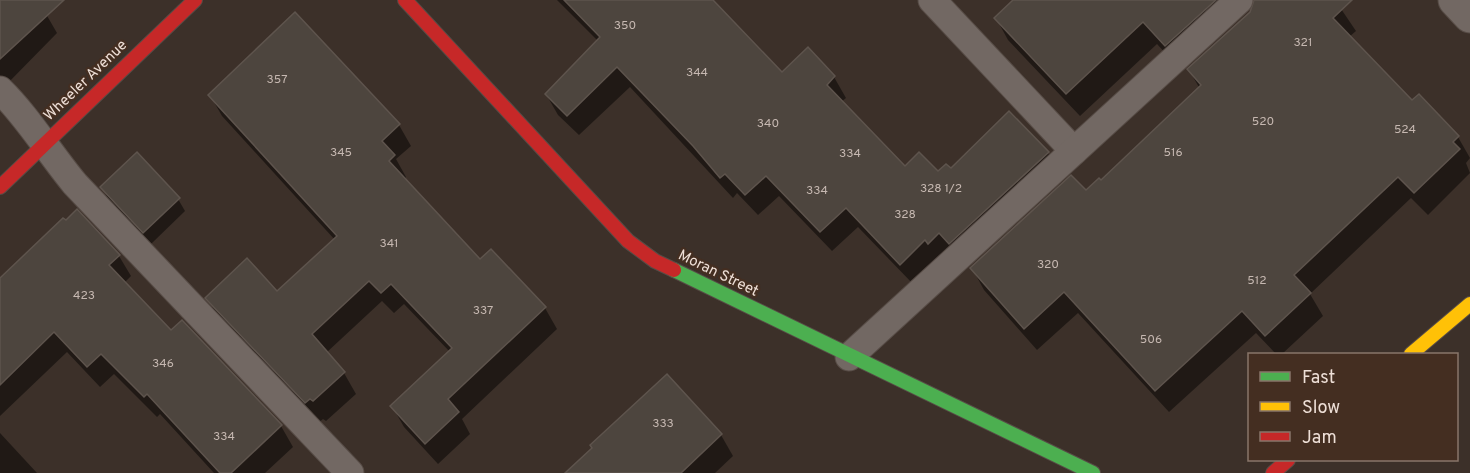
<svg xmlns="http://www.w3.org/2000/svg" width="1470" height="473" font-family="Overpass,sans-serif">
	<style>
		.shadow { fill: #0007 }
		.building { fill: #4d453e; stroke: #5e544d; stroke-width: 1.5 }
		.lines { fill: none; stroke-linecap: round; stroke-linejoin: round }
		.lane-casing { stroke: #574c46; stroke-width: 29 }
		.street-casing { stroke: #574c46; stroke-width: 35 }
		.fast-casing { stroke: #574c46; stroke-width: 16 }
		.slow-casing { stroke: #574c46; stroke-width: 16 }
		.jam-casing { stroke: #574c46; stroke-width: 16 }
		.lane { stroke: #726863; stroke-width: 27 }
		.street { stroke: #726863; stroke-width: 33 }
		.fast { stroke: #4caf50; stroke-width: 14 }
		.slow { stroke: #ffc107; stroke-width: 14 }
		.jam { stroke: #c62828; stroke-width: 14 }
		.labels { text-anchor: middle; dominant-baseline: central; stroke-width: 4.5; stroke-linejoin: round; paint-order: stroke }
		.number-label { font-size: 12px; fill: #c6b8b1 }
		.street-label { font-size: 15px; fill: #eedfd7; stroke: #442e21 }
	</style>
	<rect width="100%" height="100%" fill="#3c3029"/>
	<!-- shadow -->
	<g class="shadow">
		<polygon points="0,0 61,0 46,14 57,33 7,84 0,77"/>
		<polygon points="557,0 689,0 782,74 808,50 834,77 846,98 841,102 905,168 938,173 951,170 1009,113 1048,153 1060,174 913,284 858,227 832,251 779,196 758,215 737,193 733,198 630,87 579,135 558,115 546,94 598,41"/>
		<polygon points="1015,0 1335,0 1356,31 1349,37 1412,103 1458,137 1470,158 1466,163 1470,173 1428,215 1411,198 1310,294 1323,316 1282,354 1276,354 1256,333 1169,412 1078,313 1037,350 984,290 972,268 1101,182 1200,89 1189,70 1251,12 1253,7 1249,6 1179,68 1157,44 1080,116 1008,40 996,18"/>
		<polygon points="295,14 399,125 411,146 396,159 406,177 404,180 480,261 545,308 557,329 462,419 470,434 438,464 404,427 392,406 450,352 404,304 394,313 382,301 326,353 344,373 356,394 326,421 323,419 318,423 219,319 207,298 277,293 335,240 222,116 210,95"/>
		<polygon points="102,188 178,199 185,211 151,244 109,200"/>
		<polygon points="119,256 131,276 124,283 171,332 281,426 293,447 265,473 214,473 160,414 157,417 114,374 100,387 67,352 0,416 0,297"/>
		<polygon points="667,376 721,435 733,456 715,473 616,473"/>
		<polygon points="0,433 37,473 0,473"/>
	</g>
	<!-- building -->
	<g class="building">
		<polygon points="0,0 64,0 0,59"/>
		<polygon points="564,0 713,0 782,72 808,47 835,76 827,85 905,166 919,152 938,171 946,164 951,168 1009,111 1049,152 949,244 939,233 928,244 925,240 900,265 846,208 820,232 766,176 745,195 725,174 720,178 693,146 617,67 567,116 545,94 600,37"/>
		<polygon points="1013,0 1216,0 1165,46 1143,22 1066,94 994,18"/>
		<polygon points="1254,0 1352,0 1333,18 1412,100 1419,94 1459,136 1453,142 1460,149 1414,193 1398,177 1294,275 1311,293 1265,336 1242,311 1155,391 1064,292 1024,329 970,268 1071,175 1086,190 1099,178 1101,180 1201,85 1187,69 1250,12"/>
		<polygon points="295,12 400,124 382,141 395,155 389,161 480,259 491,249 546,307 448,399 459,412 425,444 390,406 452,348 391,284 381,293 369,281 312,334 345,372 313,401 310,399 305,403 205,298 247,258 277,291 337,236 208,95"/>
		<polygon points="137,152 180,198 143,233 100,187"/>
		<polygon points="77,209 120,255 109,265 171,330 182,320 282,425 231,473 220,473 147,394 144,397 101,354 87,367 54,332 0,385 0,278 63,218 66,220"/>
		<polygon points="667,374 722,434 681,473 565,473 592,448 590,445"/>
	</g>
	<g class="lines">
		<!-- lane casing -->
		<g class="lane-casing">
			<g id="lane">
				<polyline points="932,0 1074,151"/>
				<path d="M 0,90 C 27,116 50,154 75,184 L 350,473"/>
				<polyline points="849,357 1239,0"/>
			</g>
		</g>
		<!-- street casing -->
		<g class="street-casing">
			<polyline id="street" points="1455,0 1470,16"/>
		</g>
		<!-- fast casing -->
		<g class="fast-casing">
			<polyline id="fast" points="674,270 1093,473"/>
		</g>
		<!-- slow casing -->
		<g class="slow-casing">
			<polyline id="slow" points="1411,354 1470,304"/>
		</g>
		<!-- jam casing -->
		<g class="jam-casing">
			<g id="jam">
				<polyline points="405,0 628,241 655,261 674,270"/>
				<polyline points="0,187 195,0"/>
				<polyline points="1273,473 1288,460"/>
			</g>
		</g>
		<!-- lane -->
		<use href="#lane" class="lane"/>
		<!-- street -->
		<use href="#street" class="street"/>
		<!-- fast -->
		<use href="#fast" class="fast"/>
		<!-- slow -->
		<use href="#slow" class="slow"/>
		<!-- jam -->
		<use href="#jam" class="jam"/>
	</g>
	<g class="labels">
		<!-- number labels -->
		<g class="number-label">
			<text x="625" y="26">350</text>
			<text x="1303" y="43">321</text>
			<text x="697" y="73">344</text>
			<text x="277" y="80">357</text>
			<text x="1263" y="122">520</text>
			<text x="768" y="124">340</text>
			<text x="1405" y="130">524</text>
			<text x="341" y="153">345</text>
			<text x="1173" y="153">516</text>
			<text x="850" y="154">334</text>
			<text x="941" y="189">328 1/2</text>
			<text x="817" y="191">334</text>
			<text x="905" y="215">328</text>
			<text x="389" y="244">341</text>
			<text x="1048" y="265">320</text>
			<text x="1257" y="281">512</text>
			<text x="84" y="296">423</text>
			<text x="483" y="311">337</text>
			<text x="1151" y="340">506</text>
			<text x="163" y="364">346</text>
			<text x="663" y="424">333</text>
			<text x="224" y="437">334</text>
		</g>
		<!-- street labels -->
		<g class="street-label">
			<text transform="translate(86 81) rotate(-44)">Wheeler Avenue</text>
			<text transform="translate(718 274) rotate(26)">Moran Street</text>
		</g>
	</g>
	<!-- legend -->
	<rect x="1248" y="353" width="210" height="108" fill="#442e21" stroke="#88756a" stroke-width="1.5"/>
	<rect x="1260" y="372" width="30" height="9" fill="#4caf50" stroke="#88756a" stroke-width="1.5"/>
	<text x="1302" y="383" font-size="18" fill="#eedfd7">Fast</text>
	<rect x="1260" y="402" width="30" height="9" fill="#ffc107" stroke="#88756a" stroke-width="1.5"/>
	<text x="1302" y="413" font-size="18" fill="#eedfd7">Slow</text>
	<rect x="1260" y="432" width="30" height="9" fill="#c62828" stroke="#88756a" stroke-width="1.5"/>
	<text x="1302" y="443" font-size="18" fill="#eedfd7">Jam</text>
</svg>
